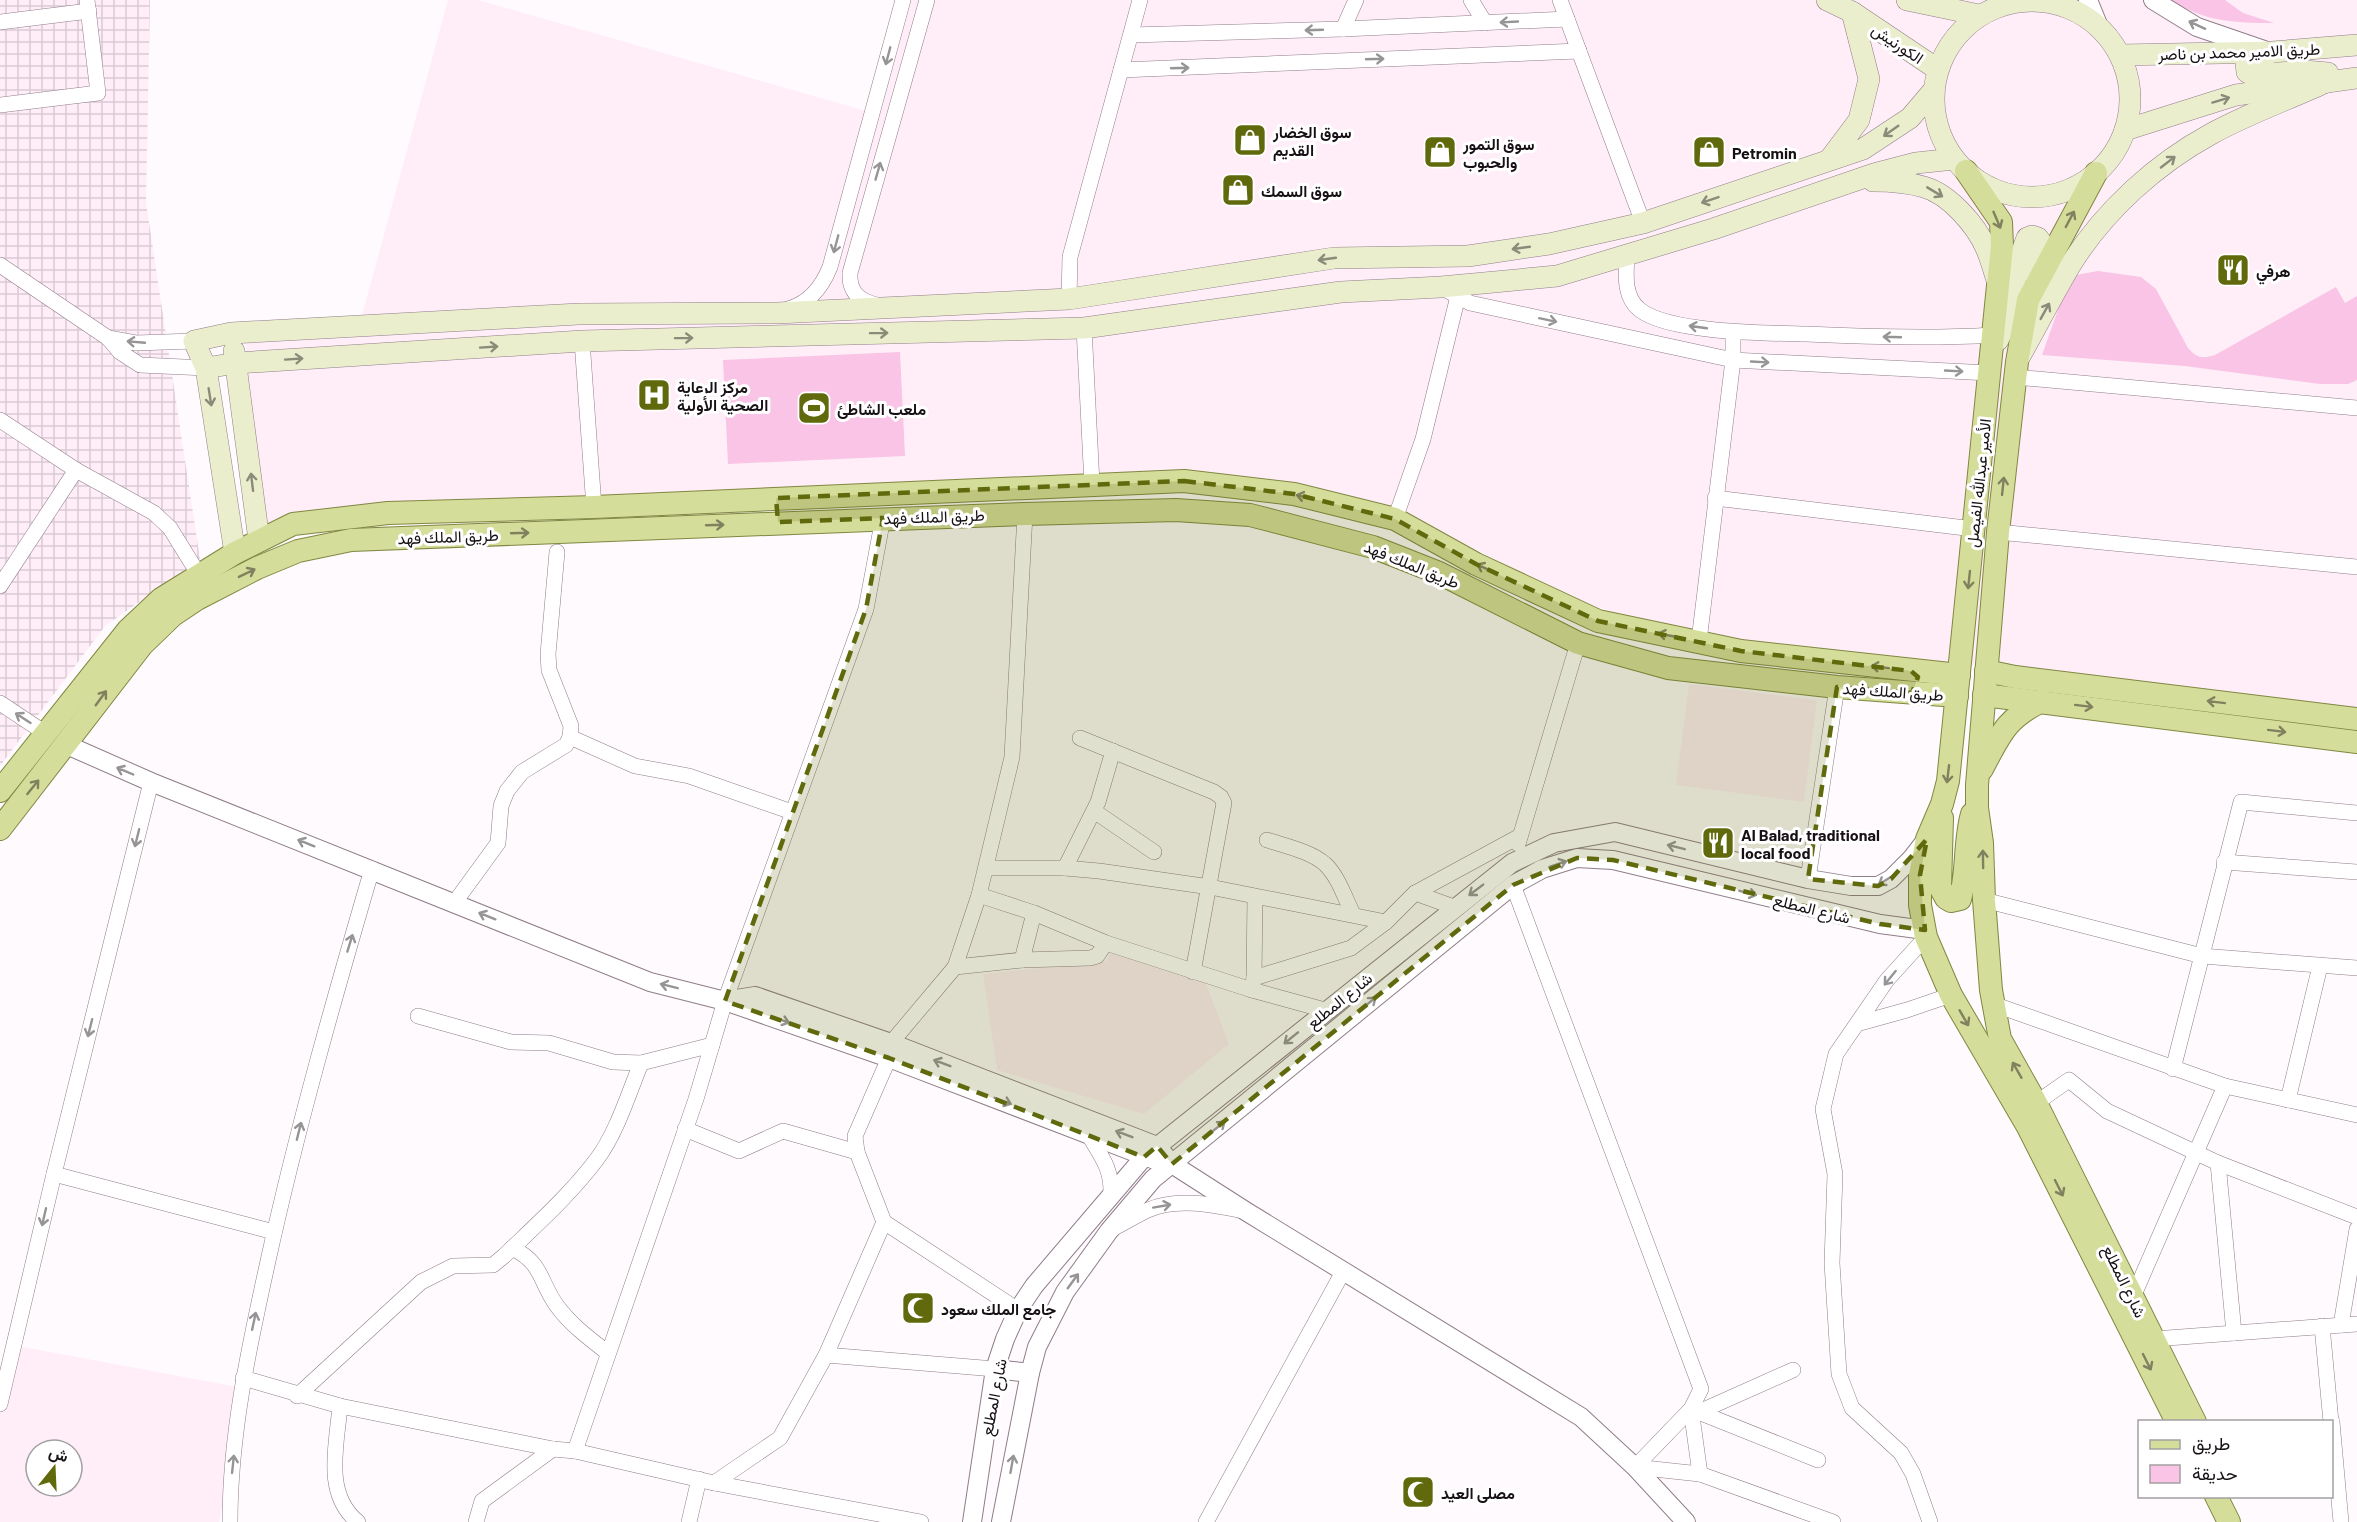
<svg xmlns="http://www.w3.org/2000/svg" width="2357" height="1522" font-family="Barlow,Vazirmatn,sans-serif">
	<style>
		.built { fill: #ffeef8; fill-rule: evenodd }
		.industrial { fill: url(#industrial-grid) }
		.green { fill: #f9c4e5 }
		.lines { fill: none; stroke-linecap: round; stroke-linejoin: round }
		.minor-casing { stroke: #907d89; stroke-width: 16 }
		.tertiary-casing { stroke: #907d89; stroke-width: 20 }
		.secondary-casing { stroke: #907d89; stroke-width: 22 }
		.primary-casing { stroke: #808741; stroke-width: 24 }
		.minor { stroke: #fff; stroke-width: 15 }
		.tertiary { stroke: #fff; stroke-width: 18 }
		.secondary { stroke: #eaeecd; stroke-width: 21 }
		.primary { stroke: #d5dd9b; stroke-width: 22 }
		.oneway { stroke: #979496 }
		.oneway2 { stroke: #8b8b7a }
		.oneway3 { stroke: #80815f }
		.marked { fill: #60690c; fill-opacity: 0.2; stroke: #60690c; stroke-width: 4.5; stroke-dasharray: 12 8; stroke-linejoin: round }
		.labels { text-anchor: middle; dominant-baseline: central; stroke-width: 6; stroke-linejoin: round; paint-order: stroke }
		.street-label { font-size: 16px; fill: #171115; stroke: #fff }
		.poi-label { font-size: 16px; font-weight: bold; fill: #171115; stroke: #fff; text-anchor: start }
	</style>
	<defs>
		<pattern id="industrial-grid" width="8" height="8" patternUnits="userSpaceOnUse" patternTransform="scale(1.5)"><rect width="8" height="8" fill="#ffeef8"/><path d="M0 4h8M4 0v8" fill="none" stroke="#dacbd4"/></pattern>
	</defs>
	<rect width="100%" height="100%" fill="#fefafd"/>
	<!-- built -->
	<g class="built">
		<polygon points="448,0 478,0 866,111 895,0 2357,0 2357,708 1675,632 1585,603 1408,517 1289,487 425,506 255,534 245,322 361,319"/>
		<polygon points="1689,684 1817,700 1804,802 1676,785"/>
		<polygon points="1112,951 1205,981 1229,1044 1144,1114 997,1070 983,974 1106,961"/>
		<path d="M 7,1344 L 243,1388 L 219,1522 L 0,1522 L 0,1385 ZM 36,1450 L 72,1450 L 72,1486 L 36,1486 Z"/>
	</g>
	<!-- industrial -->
	<polygon class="industrial" points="0,0 150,0 146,203 200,559 105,626 0,766"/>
	<!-- green -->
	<g class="green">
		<path d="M 2171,0 L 2225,0 L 2243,13 L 2274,23 C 2235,23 2205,22 2171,0 Z"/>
		<path d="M 2098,271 L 2141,277 L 2156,289 L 2188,348 C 2197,358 2202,359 2215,355 L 2336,287 L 2345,303 L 2357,296 L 2357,380 L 2348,384 L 2320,384 L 2185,366 L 2042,355 L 2070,276 Z"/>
		<polygon points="900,352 905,456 728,464 723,360"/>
	</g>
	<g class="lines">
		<!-- minor casing -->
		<g class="minor-casing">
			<g id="minor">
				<polyline points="1471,0 1485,23"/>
				<polyline points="1560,0 1643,223"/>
				<polyline points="0,22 89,11"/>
				<polyline points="1343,29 1356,0"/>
				<polyline points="1131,35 1343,29 1567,19"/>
				<polyline points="1121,70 1579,51"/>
				<polyline points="0,105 98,93 87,0"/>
				<path d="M 1627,255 C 1626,273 1623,297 1640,310 C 1670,333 1767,333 1806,334 C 1868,337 1930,339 1993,335"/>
				<polyline points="0,265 108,338"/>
				<polyline points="1441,287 1470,303 1733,360 1989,373"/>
				<polyline points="1069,299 1070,257 1140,0"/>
				<path d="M 877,305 C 859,301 849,292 850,273 L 927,0"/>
				<path d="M 788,309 C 810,303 822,287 830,267 L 903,0"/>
				<polyline points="1084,328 1092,484"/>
				<polyline points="194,341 136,343 108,338 120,352 140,365 206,368"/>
				<polyline points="582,341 594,507"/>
				<polyline points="2015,377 2357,408"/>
				<polyline points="0,420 76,470 154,513 170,528 199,575"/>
				<polyline points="1715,498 1974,529"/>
				<polyline points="1395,519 1423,439 1458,296"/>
				<polyline points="1998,532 2357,567"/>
				<polyline points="0,586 76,470"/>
				<polyline points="1699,641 1733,360 1733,332"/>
				<polyline points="0,703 45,733"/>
				<polyline points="570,737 635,766 689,776 792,812"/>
				<polyline points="1080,738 1214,792 1221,797 1224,803 1193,972"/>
				<polyline points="1094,811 1154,852"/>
				<path d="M 1267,840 C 1285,846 1310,851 1325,864 C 1338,876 1345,898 1353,914"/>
				<polyline points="1518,844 1578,643"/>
				<polyline points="2224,862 2357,872"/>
				<polyline points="986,868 1065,868 1099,871 1210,887 1386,922"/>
				<polyline points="1065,868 1098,802 1113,751"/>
				<polyline points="1808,879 1837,687"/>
				<polyline points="1513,885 1701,1389 1691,1409 1700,1474"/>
				<polyline points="1415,893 1454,907"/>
				<polyline points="979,895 1034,913 1106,943 1252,990 1325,1010"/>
				<polyline points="1984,900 2202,956 2357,968"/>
				<polyline points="455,902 498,843 501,806 507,791 522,772 566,745 570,737 571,726 549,670 548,654 557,552"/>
				<polyline points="1926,937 1887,980 1836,1054 1823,1109 1835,1174 1832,1263 1839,1374 1852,1408 1901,1453 1913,1474 1930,1522"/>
				<polyline points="1022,960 1034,913"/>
				<polyline points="955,967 1022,960 1090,958 1097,956 1106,943"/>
				<polyline points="1254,978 1255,897"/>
				<polyline points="1252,990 1254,978 1351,948 1386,922 1415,893 1520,836"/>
				<polyline points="1993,1004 2225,1086 2357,1115"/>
				<polyline points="418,1016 511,1042 549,1043 613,1062 641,1063 712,1045"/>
				<polyline points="1860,1023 1907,1010 1951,995"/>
				<polyline points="891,1043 955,967 979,895 1012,757 1025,514"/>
				<polyline points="889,1058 855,1136 857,1152 884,1222 1018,1310"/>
				<polyline points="2173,1069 2241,802 2357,813"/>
				<polyline points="2288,1100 2320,966"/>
				<polyline points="2036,1103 2069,1080 2107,1111 2218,1163 2357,1217"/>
				<polyline points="685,1129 739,1151 783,1131 857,1152"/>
				<path d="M 1088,1134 C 1101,1156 1112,1168 1111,1195"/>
				<polyline points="2218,1163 2234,1333"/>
				<polyline points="54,1174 274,1232"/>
				<path d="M 1114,1228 C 1126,1222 1137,1215 1148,1210 C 1178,1197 1214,1205 1243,1211"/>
				<path d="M 512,1248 C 543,1263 539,1281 557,1306 C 571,1325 590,1339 608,1353"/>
				<polyline points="2133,1297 2225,1086"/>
				<polyline points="2341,1325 2357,1229"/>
				<polyline points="2322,1326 2331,1422"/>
				<polyline points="2154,1339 2357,1324"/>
				<polyline points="826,1355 884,1222"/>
				<polyline points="243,1378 340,1406 553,1449 575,1451 714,1483 921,1522"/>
				<path d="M 297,1396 L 421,1282 L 453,1266 L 493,1265 L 504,1256 C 536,1225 570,1195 597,1159 C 616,1134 629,1093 641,1063"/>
				<polyline points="0,1404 54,1174 151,782"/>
				<path d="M 340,1406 C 337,1444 323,1494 358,1522"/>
				<polyline points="1701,1411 1793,1370"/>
				<polyline points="2332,1422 2341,1522"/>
				<polyline points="575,1451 696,1099 725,1001 866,609 883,518"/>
				<polyline points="1818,1460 1691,1409 1635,1467 1700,1474 1833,1522"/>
				<polyline points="714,1483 780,1438 826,1355 995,1369"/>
				<path d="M 230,1522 C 230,1434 249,1347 268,1261 C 297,1129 334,999 372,869"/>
				<polyline points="476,1522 482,1501 553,1449"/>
				<polyline points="689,1522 699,1479"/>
				<polyline points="1206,1522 1344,1270"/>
			</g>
		</g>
		<!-- tertiary casing -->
		<g class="tertiary-casing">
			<g id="tertiary">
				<polyline points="2088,0 2099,27"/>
				<polyline points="2153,0 2197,27 2264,50"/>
				<polyline points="2003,4 2006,0"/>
				<polyline points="67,745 151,782 650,982 725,1001 889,1058 1155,1160"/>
				<polyline points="730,1000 755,996 891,1043 1157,1146 1172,1164 1247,1212 1581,1417 1635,1467 1686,1522"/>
				<polyline points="995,1369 1030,1373"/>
				<polyline points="972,1522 995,1369 1005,1339 1018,1310 1034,1286 1144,1157 1512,863 1554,843 1615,832 1808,879 1851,886 1878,886 1891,879 1912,858 1926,840"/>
				<polyline points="1001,1522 1030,1373 1037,1347 1065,1292 1109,1231 1153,1179 1513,885 1542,869 1577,858 1613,860 1880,924 1925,930"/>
			</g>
		</g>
		<!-- secondary casing -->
		<g class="secondary-casing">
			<g id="secondary">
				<polyline points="1827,0 1852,12 1937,69"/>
				<polyline points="1907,0 1979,15"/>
				<circle cx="2032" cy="99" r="98"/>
				<polyline points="2268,54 2250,60 2246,64 2247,72 2252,75 2304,71 2328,73"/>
				<polyline points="2120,55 2272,52 2357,45"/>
				<polyline points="2125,130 2236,95 2357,78"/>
				<polyline points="1829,160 1859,120 1869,79 1852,12"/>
				<path d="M 1873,181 C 1890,181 1907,182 1924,187 C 1949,194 1976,225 1986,248 C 1991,259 1994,272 1998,283"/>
				<path d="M 1998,340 C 2013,310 2013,271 2027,238 L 2032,236 L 2038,238 L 2044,246 L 2032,273"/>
				<polyline points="234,351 259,540"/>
				<path d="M 2020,356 C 2037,326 2053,294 2071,264 C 2105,210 2156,164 2211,134 C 2247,114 2287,100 2324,83"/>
				<polyline points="206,368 236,363 582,341 1084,328 1341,292 1441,287 1557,276 1713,229 1874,174 1916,163 1954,159"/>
				<polyline points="235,553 206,368 194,341 231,333 579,314 777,313 1069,299 1334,258 1468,256 1549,244 1643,223 1863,149 1910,118 1933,91"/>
			</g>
		</g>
		<!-- primary casing -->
		<g class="primary-casing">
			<g id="primary">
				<polyline points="1966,171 2001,222 2002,246 1948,781 1942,804 1927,839 1920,875 1920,905 1926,937 1951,995 2028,1127 2177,1422"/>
				<polyline points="2096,173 2028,300 2017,362 1998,532 1977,785 1977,808 1982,843 1984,900 1991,990 2000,1039 2036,1103 2195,1422"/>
				<polyline points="1986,671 2015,677 2357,719"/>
				<polyline points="1984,695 2357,742"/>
				<path d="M 1982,769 C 2000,735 2006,718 2042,701"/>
				<polyline points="0,791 128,630 161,599 235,553 293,524 388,513 594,507 1184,481 1294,494 1395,519 1476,564 1598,621 1741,651 1959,675"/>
				<path d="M 1942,818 L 1940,887 L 1946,898 L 1951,901 L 1960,899 C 1968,872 1964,842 1972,814"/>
				<polyline points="0,829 142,645 173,615 197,599 257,568 298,551 351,540 1025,514 1176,510 1250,515 1373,547 1439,573 1578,643 1668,668 1837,687 1957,696"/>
				<polyline points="2216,1496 2229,1522"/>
			</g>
		</g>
		<!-- minor -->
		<use href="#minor" class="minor"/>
		<!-- tertiary -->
		<use href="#tertiary" class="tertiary"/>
		<!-- secondary -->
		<use href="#secondary" class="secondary"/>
		<!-- primary -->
		<use href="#primary" class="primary"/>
	</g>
	<!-- one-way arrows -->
	<defs><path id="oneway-shaft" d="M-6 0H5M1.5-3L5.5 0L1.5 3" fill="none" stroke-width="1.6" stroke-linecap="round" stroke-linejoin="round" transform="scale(1.5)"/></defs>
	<g class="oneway">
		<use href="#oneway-shaft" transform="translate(1509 22) rotate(177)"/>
		<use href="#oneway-shaft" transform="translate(2197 25) rotate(-155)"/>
		<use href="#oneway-shaft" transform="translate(1314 30) rotate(178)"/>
		<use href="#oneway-shaft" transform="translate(888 56) rotate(105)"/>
		<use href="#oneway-shaft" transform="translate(1375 59) rotate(-2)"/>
		<use href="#oneway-shaft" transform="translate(1180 68) rotate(-2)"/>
		<use href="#oneway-shaft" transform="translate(878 171) rotate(-74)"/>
		<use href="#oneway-shaft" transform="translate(836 244) rotate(105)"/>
		<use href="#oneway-shaft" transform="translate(1548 320) rotate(12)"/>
		<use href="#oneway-shaft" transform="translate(1698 327) rotate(-172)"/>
		<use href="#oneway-shaft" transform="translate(1892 337) rotate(-178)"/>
		<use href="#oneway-shaft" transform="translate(136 342) rotate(-175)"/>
		<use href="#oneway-shaft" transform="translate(1760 362) rotate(3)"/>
		<use href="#oneway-shaft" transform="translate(1954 371) rotate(3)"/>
		<use href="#oneway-shaft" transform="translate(23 718) rotate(-147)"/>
		<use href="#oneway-shaft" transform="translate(125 771) rotate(-157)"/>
		<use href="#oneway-shaft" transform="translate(137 838) rotate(104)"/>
		<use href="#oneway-shaft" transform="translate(306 843) rotate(-158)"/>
		<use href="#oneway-shaft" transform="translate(1676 847) rotate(-166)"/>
		<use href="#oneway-shaft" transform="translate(1558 864) rotate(-18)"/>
		<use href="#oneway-shaft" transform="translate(1886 880) rotate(148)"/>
		<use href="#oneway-shaft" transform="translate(1476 890) rotate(143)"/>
		<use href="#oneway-shaft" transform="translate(1748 893) rotate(14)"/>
		<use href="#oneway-shaft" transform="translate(487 916) rotate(-158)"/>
		<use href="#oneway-shaft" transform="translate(350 943) rotate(-73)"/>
		<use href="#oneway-shaft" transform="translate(1890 978) rotate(129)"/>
		<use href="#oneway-shaft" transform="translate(669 986) rotate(-166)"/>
		<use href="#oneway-shaft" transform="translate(1369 1003) rotate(-39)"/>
		<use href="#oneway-shaft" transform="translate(781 1020) rotate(19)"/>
		<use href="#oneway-shaft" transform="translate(90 1028) rotate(104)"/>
		<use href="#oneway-shaft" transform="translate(1291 1038) rotate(141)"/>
		<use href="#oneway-shaft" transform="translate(942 1063) rotate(-159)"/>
		<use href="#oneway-shaft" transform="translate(1003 1101) rotate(21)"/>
		<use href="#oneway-shaft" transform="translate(1218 1127) rotate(-39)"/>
		<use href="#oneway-shaft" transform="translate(299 1131) rotate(-76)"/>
		<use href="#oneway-shaft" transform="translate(1124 1134) rotate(-159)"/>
		<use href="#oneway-shaft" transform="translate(1162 1206) rotate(-10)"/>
		<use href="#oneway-shaft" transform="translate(44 1217) rotate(103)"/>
		<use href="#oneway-shaft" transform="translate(1073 1281) rotate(-54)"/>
		<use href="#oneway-shaft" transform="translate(254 1321) rotate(-78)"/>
		<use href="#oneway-shaft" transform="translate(233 1464) rotate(-84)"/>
		<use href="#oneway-shaft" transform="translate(1012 1464) rotate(-80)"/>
	</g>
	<g class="oneway2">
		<use href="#oneway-shaft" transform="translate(2221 100) rotate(-17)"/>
		<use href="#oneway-shaft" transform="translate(1891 131) rotate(145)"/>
		<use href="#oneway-shaft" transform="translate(2168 162) rotate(-38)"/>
		<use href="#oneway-shaft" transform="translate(1935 192) rotate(31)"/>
		<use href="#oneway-shaft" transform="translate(1710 200) rotate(161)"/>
		<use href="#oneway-shaft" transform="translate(1521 248) rotate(172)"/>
		<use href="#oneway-shaft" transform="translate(1327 259) rotate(172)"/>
		<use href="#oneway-shaft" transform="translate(2045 311) rotate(-61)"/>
		<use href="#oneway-shaft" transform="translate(879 333) rotate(-1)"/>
		<use href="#oneway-shaft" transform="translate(684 338) rotate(-1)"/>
		<use href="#oneway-shaft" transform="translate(489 347) rotate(-4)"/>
		<use href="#oneway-shaft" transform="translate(294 359) rotate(-4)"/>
		<use href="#oneway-shaft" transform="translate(210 397) rotate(81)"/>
		<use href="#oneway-shaft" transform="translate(252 482) rotate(-97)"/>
	</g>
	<g class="oneway3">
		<use href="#oneway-shaft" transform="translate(2070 219) rotate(-62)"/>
		<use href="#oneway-shaft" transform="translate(1997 220) rotate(67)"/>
		<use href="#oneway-shaft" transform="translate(2003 486) rotate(-84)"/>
		<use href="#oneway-shaft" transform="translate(1305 497) rotate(-166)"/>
		<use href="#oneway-shaft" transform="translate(715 525) rotate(-2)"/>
		<use href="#oneway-shaft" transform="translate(520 533) rotate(-2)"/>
		<use href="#oneway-shaft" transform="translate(1485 568) rotate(-155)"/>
		<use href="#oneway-shaft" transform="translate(247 573) rotate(-26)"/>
		<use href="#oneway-shaft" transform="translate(1969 580) rotate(96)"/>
		<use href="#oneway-shaft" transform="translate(1667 635) rotate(-169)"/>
		<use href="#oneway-shaft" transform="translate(1880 667) rotate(-173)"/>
		<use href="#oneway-shaft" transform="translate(101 698) rotate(-54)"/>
		<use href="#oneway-shaft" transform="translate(2216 702) rotate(-173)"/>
		<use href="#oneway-shaft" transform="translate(2084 706) rotate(7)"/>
		<use href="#oneway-shaft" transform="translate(2277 731) rotate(7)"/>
		<use href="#oneway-shaft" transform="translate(1948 774) rotate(97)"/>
		<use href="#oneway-shaft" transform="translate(33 787) rotate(-51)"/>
		<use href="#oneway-shaft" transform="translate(1983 859) rotate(-91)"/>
		<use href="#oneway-shaft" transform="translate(1964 1018) rotate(60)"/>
		<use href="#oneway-shaft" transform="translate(2017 1070) rotate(-120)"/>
		<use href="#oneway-shaft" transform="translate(2059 1188) rotate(63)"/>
		<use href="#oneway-shaft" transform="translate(2147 1362) rotate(63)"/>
	</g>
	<!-- marked area -->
	<path class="marked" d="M 1184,481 L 1294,494 L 1395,519 L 1476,564 L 1598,621 L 1741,651 L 1911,671 L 1918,677 L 1912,693 L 1837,687 L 1808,879 L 1878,886 L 1891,879 L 1927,839 L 1920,875 L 1925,930 L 1880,924 L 1613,860 L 1577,858 L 1513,885 L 1172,1164 L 1157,1146 L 1144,1157 L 889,1058 L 725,1001 L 866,609 L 883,518 L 778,522 L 776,498 Z"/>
	<!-- icons -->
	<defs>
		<g id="shop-square" transform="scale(1.725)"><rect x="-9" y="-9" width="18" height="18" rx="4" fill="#60690c" stroke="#fff"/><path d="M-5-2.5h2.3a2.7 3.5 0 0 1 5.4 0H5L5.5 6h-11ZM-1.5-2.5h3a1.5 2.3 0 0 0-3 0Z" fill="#fff"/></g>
		<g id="restaurant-square" transform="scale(1.725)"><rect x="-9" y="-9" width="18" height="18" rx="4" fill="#60690c" stroke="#fff"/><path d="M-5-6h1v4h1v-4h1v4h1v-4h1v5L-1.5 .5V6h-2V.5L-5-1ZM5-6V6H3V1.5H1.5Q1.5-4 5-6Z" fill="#fff"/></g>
		<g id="hospital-square" transform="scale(1.725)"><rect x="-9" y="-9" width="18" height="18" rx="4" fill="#60690c" stroke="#fff"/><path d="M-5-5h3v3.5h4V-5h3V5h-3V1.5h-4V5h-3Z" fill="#fff"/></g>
		<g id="stadium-square" transform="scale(1.725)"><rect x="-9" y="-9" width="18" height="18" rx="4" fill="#60690c" stroke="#fff"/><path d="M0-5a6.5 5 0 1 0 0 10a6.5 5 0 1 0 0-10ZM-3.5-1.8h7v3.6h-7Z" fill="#fff"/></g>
		<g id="mosque-square" transform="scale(1.725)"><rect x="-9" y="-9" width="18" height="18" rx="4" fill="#60690c" stroke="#fff"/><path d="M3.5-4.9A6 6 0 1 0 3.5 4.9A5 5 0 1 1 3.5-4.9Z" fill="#fff"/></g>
	</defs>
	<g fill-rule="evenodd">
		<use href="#shop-square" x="1250" y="140"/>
		<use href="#shop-square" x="1440" y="152"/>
		<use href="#shop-square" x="1709" y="152"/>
		<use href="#shop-square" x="1238" y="190"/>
		<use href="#restaurant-square" x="2233" y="270"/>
		<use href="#hospital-square" x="654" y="395"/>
		<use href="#stadium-square" x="814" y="408"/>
		<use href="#restaurant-square" x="1718" y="843"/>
		<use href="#mosque-square" x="918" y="1308"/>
		<use href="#mosque-square" x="1418" y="1492"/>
	</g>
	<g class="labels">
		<!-- street labels -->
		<g class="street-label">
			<text transform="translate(1898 43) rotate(34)">الكورنيش</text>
			<text transform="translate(2239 51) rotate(-2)">طريق الامير محمد بن ناصر</text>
			<text transform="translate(1978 483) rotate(-84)">الأمير عبدالله الفيصل</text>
			<text transform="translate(934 516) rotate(-2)">طريق الملك فهد</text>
			<text transform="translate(448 536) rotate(-2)">طريق الملك فهد</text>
			<text transform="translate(1412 564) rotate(22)">طريق الملك فهد</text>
			<text transform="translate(1893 691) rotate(4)">طريق الملك فهد</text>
			<text transform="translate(1812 908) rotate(14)">شارع المطلع</text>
			<text transform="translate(1339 1000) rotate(-39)">شارع المطلع</text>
			<text transform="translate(2125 1281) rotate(64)">شارع المطلع</text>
			<text transform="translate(993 1397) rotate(-79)">شارع المطلع</text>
		</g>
		<!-- poi labels -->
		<g class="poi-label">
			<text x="1273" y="131">سوق الخضار<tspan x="1273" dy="18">القديم</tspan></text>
			<text x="1463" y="143">سوق التمور<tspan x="1463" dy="18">والحبوب</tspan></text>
			<text x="1732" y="152">Petromin</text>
			<text x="1261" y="190">سوق السمك</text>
			<text x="2256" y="270">هرفي</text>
			<text x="677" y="386">مركز الرعاية<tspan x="677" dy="18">الصحية الأولية</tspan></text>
			<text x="837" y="408">ملعب الشاطئ</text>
			<text x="1741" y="834">Al Balad, traditional<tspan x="1741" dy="18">local food</tspan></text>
			<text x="941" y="1308">جامع الملك سعود</text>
			<text x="1441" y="1492">مصلى العيد</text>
		</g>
	</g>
	<!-- legend -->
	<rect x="2138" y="1420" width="195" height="78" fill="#ffffff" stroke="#a2a0a1" stroke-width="1.5"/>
	<rect x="2150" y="1440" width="30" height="9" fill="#d5dd9b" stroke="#a2a0a1" stroke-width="1.5"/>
	<text x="2192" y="1450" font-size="18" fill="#171115">طريق</text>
	<rect x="2150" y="1465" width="30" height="18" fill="#f9c4e5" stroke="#a2a0a1" stroke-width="1.5"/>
	<text x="2192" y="1480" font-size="18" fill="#171115">حديقة</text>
	<!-- north arrow -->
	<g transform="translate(54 1468) rotate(18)"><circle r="28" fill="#ffffff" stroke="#a2a0a1" stroke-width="1.5"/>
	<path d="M0-4.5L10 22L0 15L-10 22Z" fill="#60690c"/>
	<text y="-9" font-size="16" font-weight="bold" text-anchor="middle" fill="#171115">ش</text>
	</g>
</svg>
